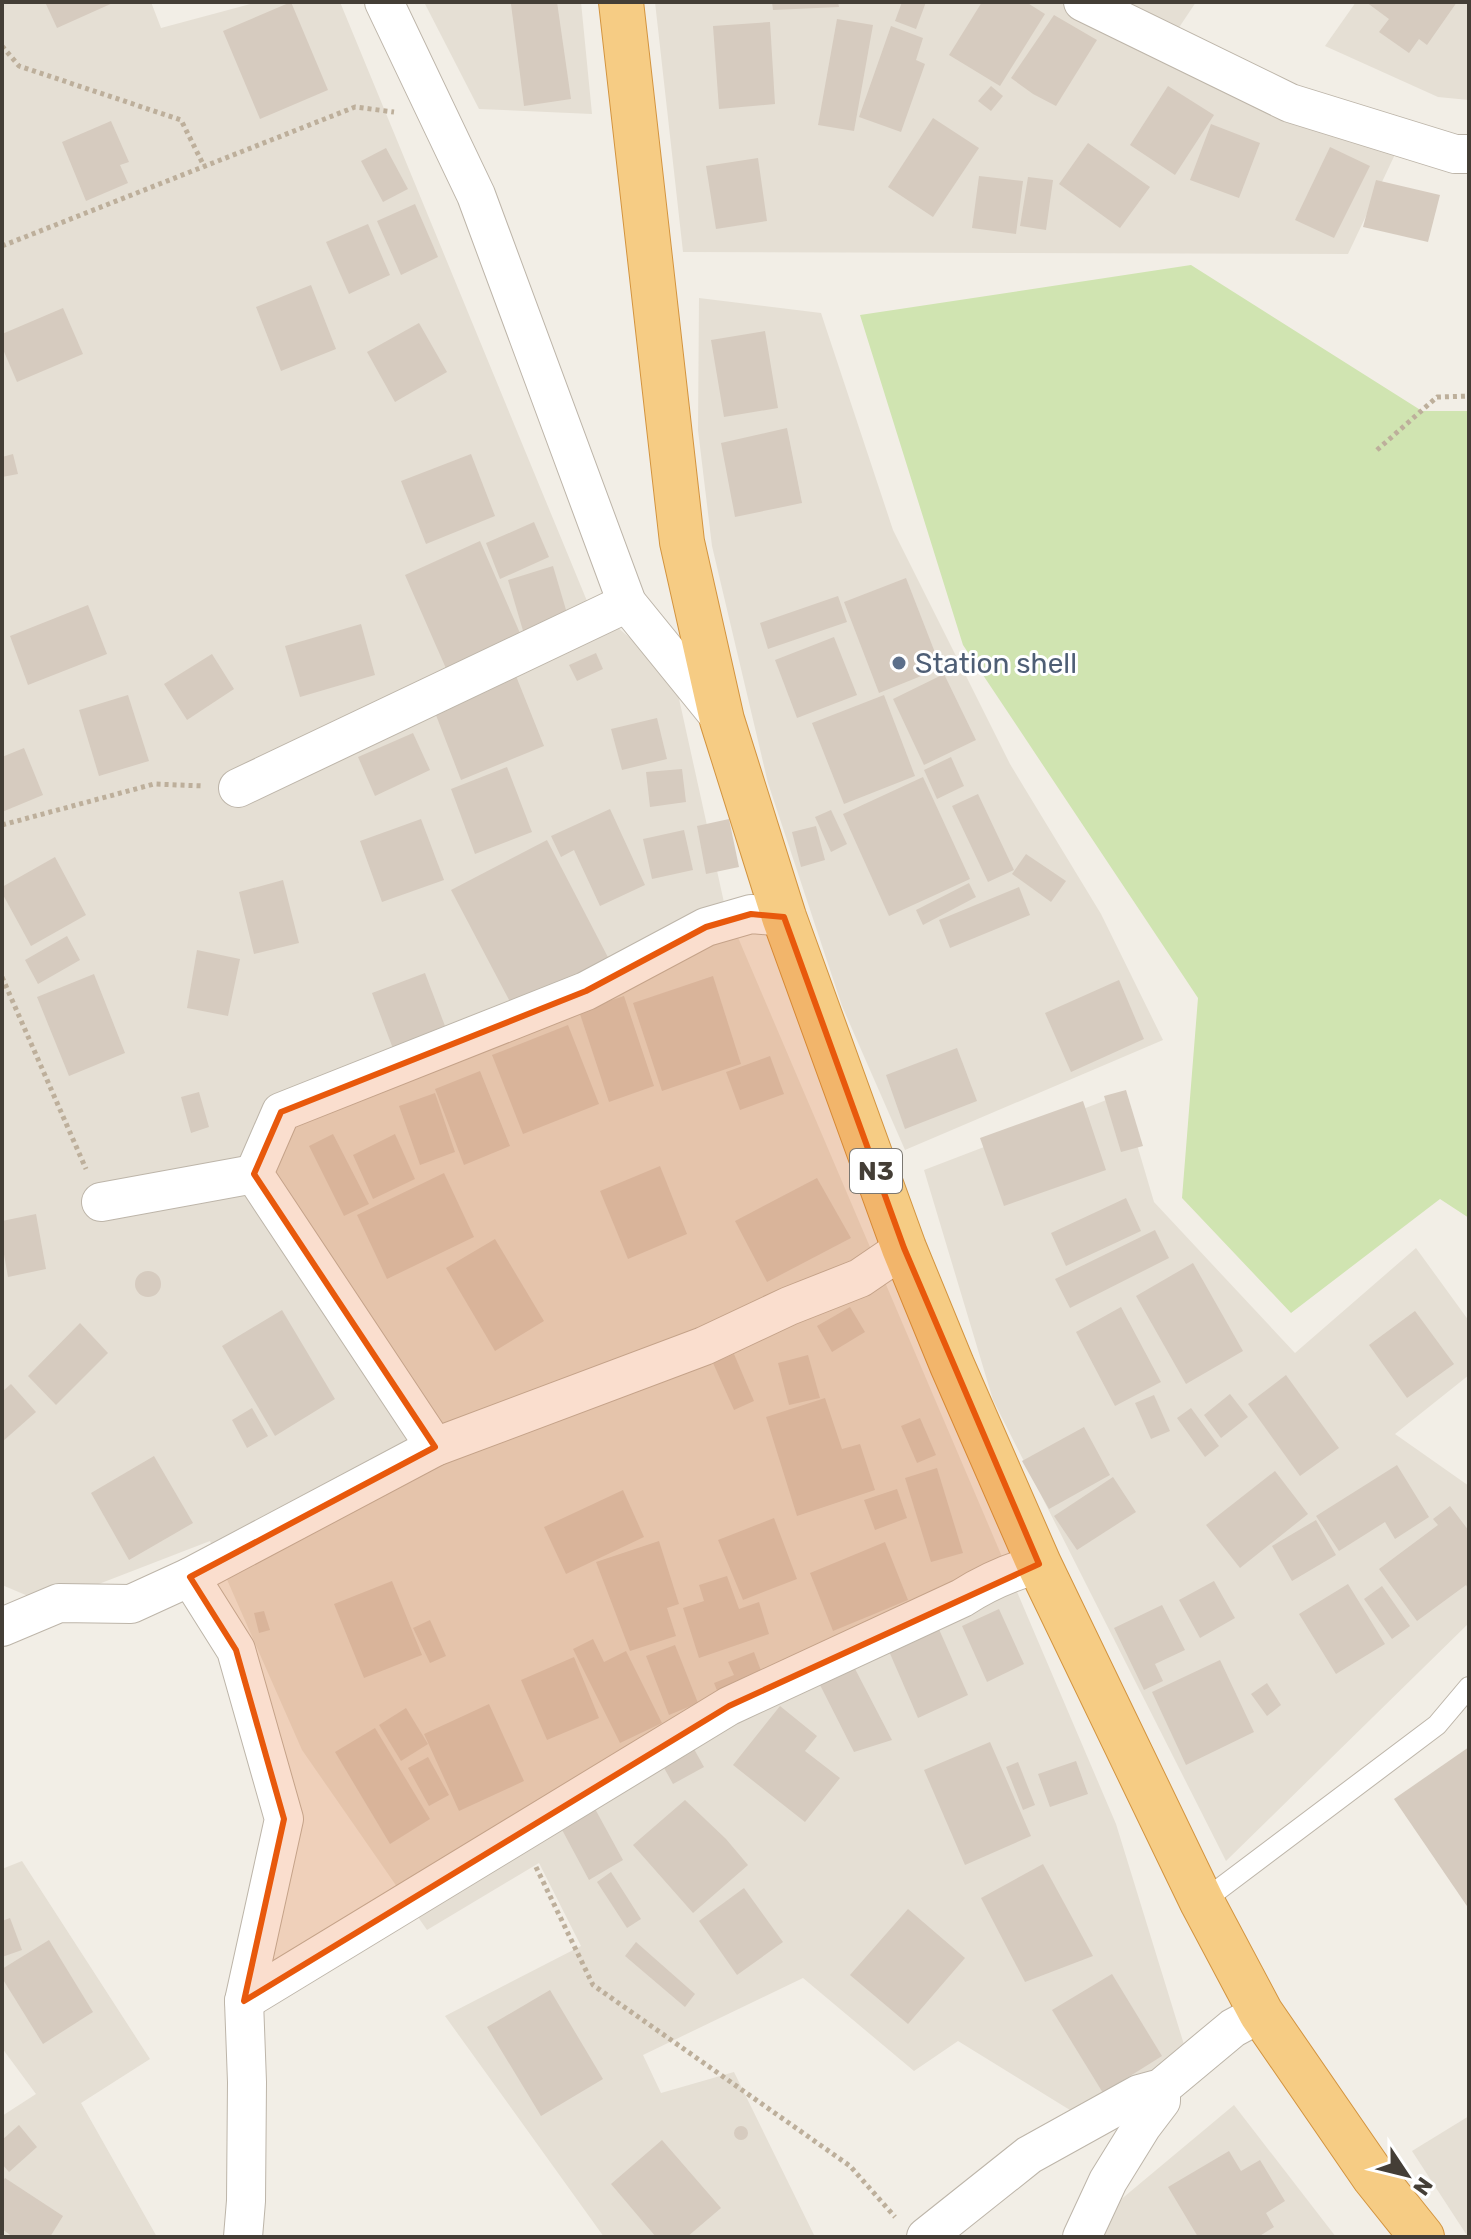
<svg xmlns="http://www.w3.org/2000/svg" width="1471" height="2239" font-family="Rubik,sans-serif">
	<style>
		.residential { fill: #e5dfd4 }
		.green { fill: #d0e4b1 }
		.building { fill: #d6cbbf }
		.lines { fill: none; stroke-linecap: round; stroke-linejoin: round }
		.service-casing { stroke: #bdb5a9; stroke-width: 22 }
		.minor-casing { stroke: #bdb5a9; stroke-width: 40 }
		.trunk-casing { stroke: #d3943f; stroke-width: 46 }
		.path { stroke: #bdaf9b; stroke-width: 5; stroke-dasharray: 4 4; stroke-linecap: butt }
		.service { stroke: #fff; stroke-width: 20 }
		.minor { stroke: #fff; stroke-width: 38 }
		.trunk { stroke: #f6cc84; stroke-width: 44 }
		.marked { fill: #e8590c; fill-opacity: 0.2; stroke: #e8590c; stroke-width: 6; stroke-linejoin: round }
		.service-dot { fill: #5c6f8a; stroke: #fff; stroke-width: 3 }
		.labels { text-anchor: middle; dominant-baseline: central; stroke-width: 6; stroke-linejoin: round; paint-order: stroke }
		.shield { fill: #fff; stroke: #7c7872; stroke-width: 2 }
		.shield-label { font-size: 26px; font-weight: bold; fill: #443e36 }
		.service-label { font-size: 28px; fill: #4e5e75; stroke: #fff; text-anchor: start }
	</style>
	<rect width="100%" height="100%" fill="#f2eee6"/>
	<!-- residential -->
	<g class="residential">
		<polygon points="2,2 151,2 161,28 258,2 340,2 587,601 674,676 725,907 1116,1824 1186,2051 1091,2123 958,2041 914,2071 803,1978 643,2055 661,2093 734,2072 815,2237 604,2237 445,2016 581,1946 539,1863 427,1930 302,1750 210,1541 47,1604 2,1585"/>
		<polygon points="424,2 581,2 592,114 479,109"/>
		<polygon points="655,2 1196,2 1160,56 1398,148 1348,254 683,252"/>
		<polygon points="1356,2 1469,2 1469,100 1438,97 1325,46"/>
		<polygon points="699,298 821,313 893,530 1010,764 1101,914 1163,1040 905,1150 842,1006 768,783 712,546 698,430"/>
		<polygon points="1122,1094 1154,1202 1295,1353 1416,1248 1469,1321 1469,1375 1395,1434 1469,1486 1469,1623 1226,1861 993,1400 924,1170"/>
		<polygon points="22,1861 150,2059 81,2103 157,2237 2,2237 2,2116 36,2094 2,2048 2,1869"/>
		<polygon points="1234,2105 1336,2237 1076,2237"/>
		<polygon points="1469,2116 1469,2237 1468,2237 1412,2151"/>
	</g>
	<!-- green -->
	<polygon class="green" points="1191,265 1422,411 1469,411 1469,1218 1440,1199 1291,1313 1182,1198 1198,998 963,645 860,315"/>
	<!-- building -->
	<g class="building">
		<polygon points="45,2 115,2 57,28"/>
		<polygon points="291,2 328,90 260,119 223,31"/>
		<polygon points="528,2 557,2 571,99 524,106 511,4"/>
		<polygon points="772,2 838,2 839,7 773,10"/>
		<polygon points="902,2 926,2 916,29 895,21"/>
		<polygon points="982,2 1026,2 1045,14 1000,86 949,55"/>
		<polygon points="1366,2 1457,2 1427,45 1419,39 1409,53 1379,32 1389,19"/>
		<polygon points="1054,15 1097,40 1056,106 1033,94 1011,78"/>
		<polygon points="837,19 873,25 854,131 818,125"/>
		<polygon points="770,22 775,104 719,109 713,26"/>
		<polygon points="891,26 923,38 916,60 925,64 901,132 859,117"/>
		<polygon points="991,86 1003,96 991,111 978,101"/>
		<polygon points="1168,86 1214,115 1175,175 1130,145"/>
		<polygon points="933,118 979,148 933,217 888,187"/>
		<polygon points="111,121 129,162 120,165 128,183 86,201 62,142"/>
		<polygon points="1211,124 1260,143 1239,198 1190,180"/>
		<polygon points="1088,143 1150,187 1120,228 1059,184"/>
		<polygon points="1330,147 1370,166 1334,238 1295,220"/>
		<polygon points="386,148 408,189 383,202 361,161"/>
		<polygon points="758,158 767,221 716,229 706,166"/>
		<polygon points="979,176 1023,181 1016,234 972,228"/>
		<polygon points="1028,177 1053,180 1046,230 1020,226"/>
		<polygon points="1376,180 1440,195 1428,242 1363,227"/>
		<polygon points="415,204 438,257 401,275 377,221"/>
		<polygon points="368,224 390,275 349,294 326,242"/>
		<polygon points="311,285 336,349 281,371 256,307"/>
		<polygon points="63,308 83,354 17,382 2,347 2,334"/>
		<polygon points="419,323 447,372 395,402 367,352"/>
		<polygon points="765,331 778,408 724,417 711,340"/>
		<polygon points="787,428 802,503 735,517 721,443"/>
		<polygon points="13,454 18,474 2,477 2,457"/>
		<polygon points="471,454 495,516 426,544 401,481"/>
		<polygon points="534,522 549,557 500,579 486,543"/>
		<polygon points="480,541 523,640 448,673 405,575"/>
		<polygon points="553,566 569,620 524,634 508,580"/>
		<polygon points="906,578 941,668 879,693 844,602"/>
		<polygon points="838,596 847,622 768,649 760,623"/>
		<polygon points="88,605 107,654 28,685 10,636"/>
		<polygon points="361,624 375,675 300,697 285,646"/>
		<polygon points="834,637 857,695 797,718 775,660"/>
		<polygon points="596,653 603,669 577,681 569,665"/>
		<polygon points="212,654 234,689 187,720 164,684"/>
		<polygon points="944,674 976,740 924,765 893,699"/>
		<polygon points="516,676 544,746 461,780 434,710"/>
		<polygon points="128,695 149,761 99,776 79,710"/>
		<polygon points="884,695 915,776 844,804 812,723"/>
		<polygon points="657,718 667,759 622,770 611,729"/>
		<polygon points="413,733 430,770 375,796 358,757"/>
		<polygon points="24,748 43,795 2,812 2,757"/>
		<polygon points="951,757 964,786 937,799 924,770"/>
		<polygon points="507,767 532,832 475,854 451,789"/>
		<polygon points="682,769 686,802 650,807 646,772"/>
		<polygon points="923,777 970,879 889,916 843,814"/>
		<polygon points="978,794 1014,870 988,882 952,806"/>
		<polygon points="610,809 645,885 600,906 574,850 561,857 551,836"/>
		<polygon points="831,810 847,844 831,852 815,817"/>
		<polygon points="421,819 444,880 382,902 360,841"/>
		<polygon points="729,819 739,867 706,874 697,826"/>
		<polygon points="816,826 825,860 801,867 792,832"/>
		<polygon points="684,830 693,870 652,879 643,839"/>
		<polygon points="547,840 612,965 517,1015 451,890"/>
		<polygon points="1026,854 1066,881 1051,902 1012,874"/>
		<polygon points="55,857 86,915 31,946 2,893 2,887"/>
		<polygon points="283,880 299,943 254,954 239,892"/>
		<polygon points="969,883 976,897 923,925 916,910"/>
		<polygon points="1019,887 1030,915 950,948 939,920"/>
		<polygon points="67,936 80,960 38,984 25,960"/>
		<polygon points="197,950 240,959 228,1016 187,1008"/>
		<polygon points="425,973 448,1034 395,1054 372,993"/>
		<polygon points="94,974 125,1053 69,1076 37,997"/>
		<polygon points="713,976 741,1064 662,1091 633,1003"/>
		<polygon points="1119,980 1144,1039 1071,1072 1045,1013"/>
		<polygon points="624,996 654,1086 609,1102 579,1011"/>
		<polygon points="568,1025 599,1104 523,1134 492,1055"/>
		<polygon points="957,1048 977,1101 905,1129 886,1075"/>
		<polygon points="770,1056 784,1094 740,1110 726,1072"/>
		<polygon points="480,1071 510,1146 464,1165 435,1089"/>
		<polygon points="1126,1090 1143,1146 1121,1152 1104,1096"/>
		<polygon points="199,1092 209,1127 191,1133 181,1097"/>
		<polygon points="435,1093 455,1152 420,1165 399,1106"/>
		<polygon points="1083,1101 1106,1170 1004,1206 980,1138"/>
		<polygon points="333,1134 369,1204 344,1216 309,1146"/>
		<polygon points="395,1134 415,1179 373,1199 353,1155"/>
		<polygon points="660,1166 687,1234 628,1259 600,1191"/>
		<polygon points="444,1173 474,1237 387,1279 357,1215"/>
		<polygon points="817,1178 851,1238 767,1282 735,1221"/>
		<polygon points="1126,1198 1141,1231 1066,1266 1051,1233"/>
		<polygon points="36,1214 46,1269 8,1277 2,1243 2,1221"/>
		<polygon points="1155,1230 1169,1258 1070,1308 1055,1279"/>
		<polygon points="495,1239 544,1321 495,1351 446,1268"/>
		<polygon points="1193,1263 1243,1351 1186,1384 1136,1296"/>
		<circle cx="148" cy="1284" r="13"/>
		<polygon points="850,1307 865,1332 832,1352 817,1326"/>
		<polygon points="1121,1307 1161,1382 1115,1406 1076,1332"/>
		<polygon points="282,1310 335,1399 275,1436 222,1346"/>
		<polygon points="1415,1311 1454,1364 1407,1398 1369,1345"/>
		<polygon points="80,1323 108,1353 56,1405 28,1376"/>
		<polygon points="734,1354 754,1401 734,1410 713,1363"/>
		<polygon points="808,1355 820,1398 789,1405 778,1363"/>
		<polygon points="1286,1375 1339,1448 1300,1476 1248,1404"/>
		<polygon points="11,1384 36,1412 2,1442 2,1392"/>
		<polygon points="1230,1394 1248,1417 1221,1438 1204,1415"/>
		<polygon points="1154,1395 1170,1431 1151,1439 1135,1403"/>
		<polygon points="825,1398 842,1449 860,1444 875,1490 797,1516 766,1417"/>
		<polygon points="252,1408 268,1436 247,1448 232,1420"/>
		<polygon points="1191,1408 1219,1446 1205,1457 1177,1418"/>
		<polygon points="920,1418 936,1455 917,1463 901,1426"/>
		<polygon points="1084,1427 1110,1475 1049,1509 1022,1461"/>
		<polygon points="154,1456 193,1523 129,1560 91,1493"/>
		<polygon points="1397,1465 1429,1517 1395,1539 1385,1522 1339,1551 1316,1516"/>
		<polygon points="937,1468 963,1553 931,1562 905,1478"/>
		<polygon points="1275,1471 1308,1514 1240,1568 1206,1525"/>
		<polygon points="1113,1477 1136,1512 1077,1550 1054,1516"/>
		<polygon points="897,1489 907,1518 875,1530 864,1500"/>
		<polygon points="623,1490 644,1537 566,1574 544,1527"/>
		<polygon points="1450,1506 1469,1531 1469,1590 1466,1585 1417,1621 1379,1569 1438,1525 1433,1519"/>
		<polygon points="774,1518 797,1579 743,1600 718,1540"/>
		<polygon points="1316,1520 1336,1555 1292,1581 1272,1546"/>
		<polygon points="659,1541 679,1604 667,1608 676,1636 630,1651 596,1562"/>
		<polygon points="885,1542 908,1600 833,1631 810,1573"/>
		<polygon points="727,1576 739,1609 759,1602 769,1634 699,1658 683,1608 704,1601 699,1585"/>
		<polygon points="392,1581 422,1655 364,1678 334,1604"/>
		<polygon points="1214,1581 1235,1618 1200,1638 1179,1600"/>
		<polygon points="1348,1584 1385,1644 1336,1674 1299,1614"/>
		<polygon points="1382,1586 1410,1626 1392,1639 1364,1599"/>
		<polygon points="1162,1605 1185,1650 1155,1664 1163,1681 1144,1690 1114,1628"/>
		<polygon points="999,1609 1024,1664 987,1682 962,1626"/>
		<polygon points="264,1611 270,1630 259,1633 254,1613"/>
		<polygon points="430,1620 446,1656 430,1663 413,1628"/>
		<polygon points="938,1627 968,1695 918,1718 888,1649"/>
		<polygon points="593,1639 604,1662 626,1651 662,1723 620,1743 573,1649"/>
		<polygon points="675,1645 698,1703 669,1715 646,1656"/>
		<polygon points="754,1652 763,1676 718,1693 714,1683 734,1675 728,1662"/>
		<polygon points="574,1657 599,1718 547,1740 521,1680"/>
		<polygon points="1220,1660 1254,1732 1186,1765 1152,1692"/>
		<polygon points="853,1665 892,1740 854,1752 819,1683"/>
		<polygon points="1267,1683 1281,1705 1267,1716 1251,1694"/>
		<polygon points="489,1704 524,1781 459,1811 424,1734"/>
		<polygon points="780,1706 817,1736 805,1751 840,1778 805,1822 733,1765"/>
		<polygon points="406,1708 428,1744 401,1761 379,1725"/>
		<polygon points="375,1728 430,1819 390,1844 335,1752"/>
		<polygon points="990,1742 1031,1836 965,1865 924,1770"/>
		<polygon points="1469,1747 1469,1909 1394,1799"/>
		<polygon points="694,1749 704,1767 673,1784 663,1766"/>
		<polygon points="428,1757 449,1795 429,1806 408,1768"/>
		<polygon points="1076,1761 1088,1794 1050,1807 1038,1774"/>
		<polygon points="1018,1762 1035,1805 1023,1810 1006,1767"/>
		<polygon points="685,1800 726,1839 748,1865 693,1913 633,1845"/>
		<polygon points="594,1807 623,1860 589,1880 560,1826"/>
		<polygon points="1043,1864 1093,1956 1025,1982 981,1898"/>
		<polygon points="611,1872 641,1919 627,1928 597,1882"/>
		<polygon points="744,1888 783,1942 737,1975 699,1921"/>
		<polygon points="908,1909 965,1958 908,2024 850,1975"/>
		<polygon points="10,1918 22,1950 2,1957 2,1921"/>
		<polygon points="49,1940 93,2012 43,2044 2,1978 2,1969"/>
		<polygon points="636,1942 695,1994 685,2007 625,1956"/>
		<polygon points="1112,1974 1162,2056 1103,2093 1052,2010"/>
		<polygon points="550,1990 603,2079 541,2116 487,2027"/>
		<polygon points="19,2125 37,2147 9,2172 2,2164 2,2140"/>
		<circle cx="741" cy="2133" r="7"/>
		<polygon points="662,2140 721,2208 687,2237 656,2237 611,2184"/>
		<polygon points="1229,2151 1241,2171 1260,2160 1285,2201 1266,2213 1274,2227 1258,2237 1198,2237 1168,2187"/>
		<polygon points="5,2178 63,2216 50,2237 13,2237 2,2229 2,2183"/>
	</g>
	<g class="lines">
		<!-- service casing -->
		<g class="service-casing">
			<polyline id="service" points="1202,1902 1437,1725 1469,1687"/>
		</g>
		<!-- minor casing -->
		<g class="minor-casing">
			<g id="minor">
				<polyline points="384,2 476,195 627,603 722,720"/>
				<polyline points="1083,2 1290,103 1455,154 1469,154"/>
				<polyline points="238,788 627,603"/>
				<polyline points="101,1202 254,1174"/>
				<polyline points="435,1447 254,1174 281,1112 586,991 706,927 751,914 784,917"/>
				<polyline points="190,1577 236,1650 284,1819 244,2001 247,2082 246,2201 243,2237"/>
				<polyline points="2,1627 59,1603 131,1604 190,1577 435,1447 704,1346 789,1306 860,1278 904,1248"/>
				<path d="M 244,2001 L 729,1706 L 962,1598 C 985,1583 1013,1571 1039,1564"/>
				<polyline points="926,2237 1029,2155 1139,2094 1161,2088 1233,2028 1261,2013"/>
				<polyline points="1082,2237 1108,2181 1142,2126 1161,2101 1161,2088"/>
			</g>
		</g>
		<!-- trunk casing -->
		<g class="trunk-casing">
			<polyline id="trunk" points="621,2 682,542 722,720 784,917 904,1248 952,1365 1039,1564 1202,1902 1261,2013 1374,2177 1422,2237"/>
		</g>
		<!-- path -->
		<g class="path">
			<polyline points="2,46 19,66 181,120 204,166"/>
			<polyline points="2,246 355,107 394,112"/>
			<polyline points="1377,450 1437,397 1469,396"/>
			<polyline points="2,825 154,784 204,786"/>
			<polyline points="2,977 86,1169"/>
			<polyline points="536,1867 593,1985 850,2166 895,2217"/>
		</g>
		<!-- service -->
		<use href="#service" class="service"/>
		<!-- minor -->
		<use href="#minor" class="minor"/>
		<!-- trunk -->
		<use href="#trunk" class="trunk"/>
	</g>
	<!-- marked area -->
	<path class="marked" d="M 751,914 L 784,917 L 904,1248 L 1039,1564 L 729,1706 L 244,2001 L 284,1819 L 236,1650 L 190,1577 L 435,1447 L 254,1174 L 281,1112 L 586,991 L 706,927 Z"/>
	<!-- markers -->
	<circle class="service-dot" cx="899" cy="663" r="8"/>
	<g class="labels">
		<!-- shield labels -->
		<rect class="shield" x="850" y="1149" width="52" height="44" rx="6"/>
		<g class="shield-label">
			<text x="876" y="1171">N3</text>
		</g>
		<!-- service labels -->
		<g class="service-label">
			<text x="915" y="663">Station shell</text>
		</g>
	</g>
	<!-- border -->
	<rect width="1471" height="2239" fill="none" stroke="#443e36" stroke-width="8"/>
	<!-- north arrow -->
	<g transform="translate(1407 2175) rotate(125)" stroke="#ffffff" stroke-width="6" paint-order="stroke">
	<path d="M0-6L14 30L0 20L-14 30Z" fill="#443e36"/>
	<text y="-12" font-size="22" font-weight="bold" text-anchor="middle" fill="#443e36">N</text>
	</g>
</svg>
